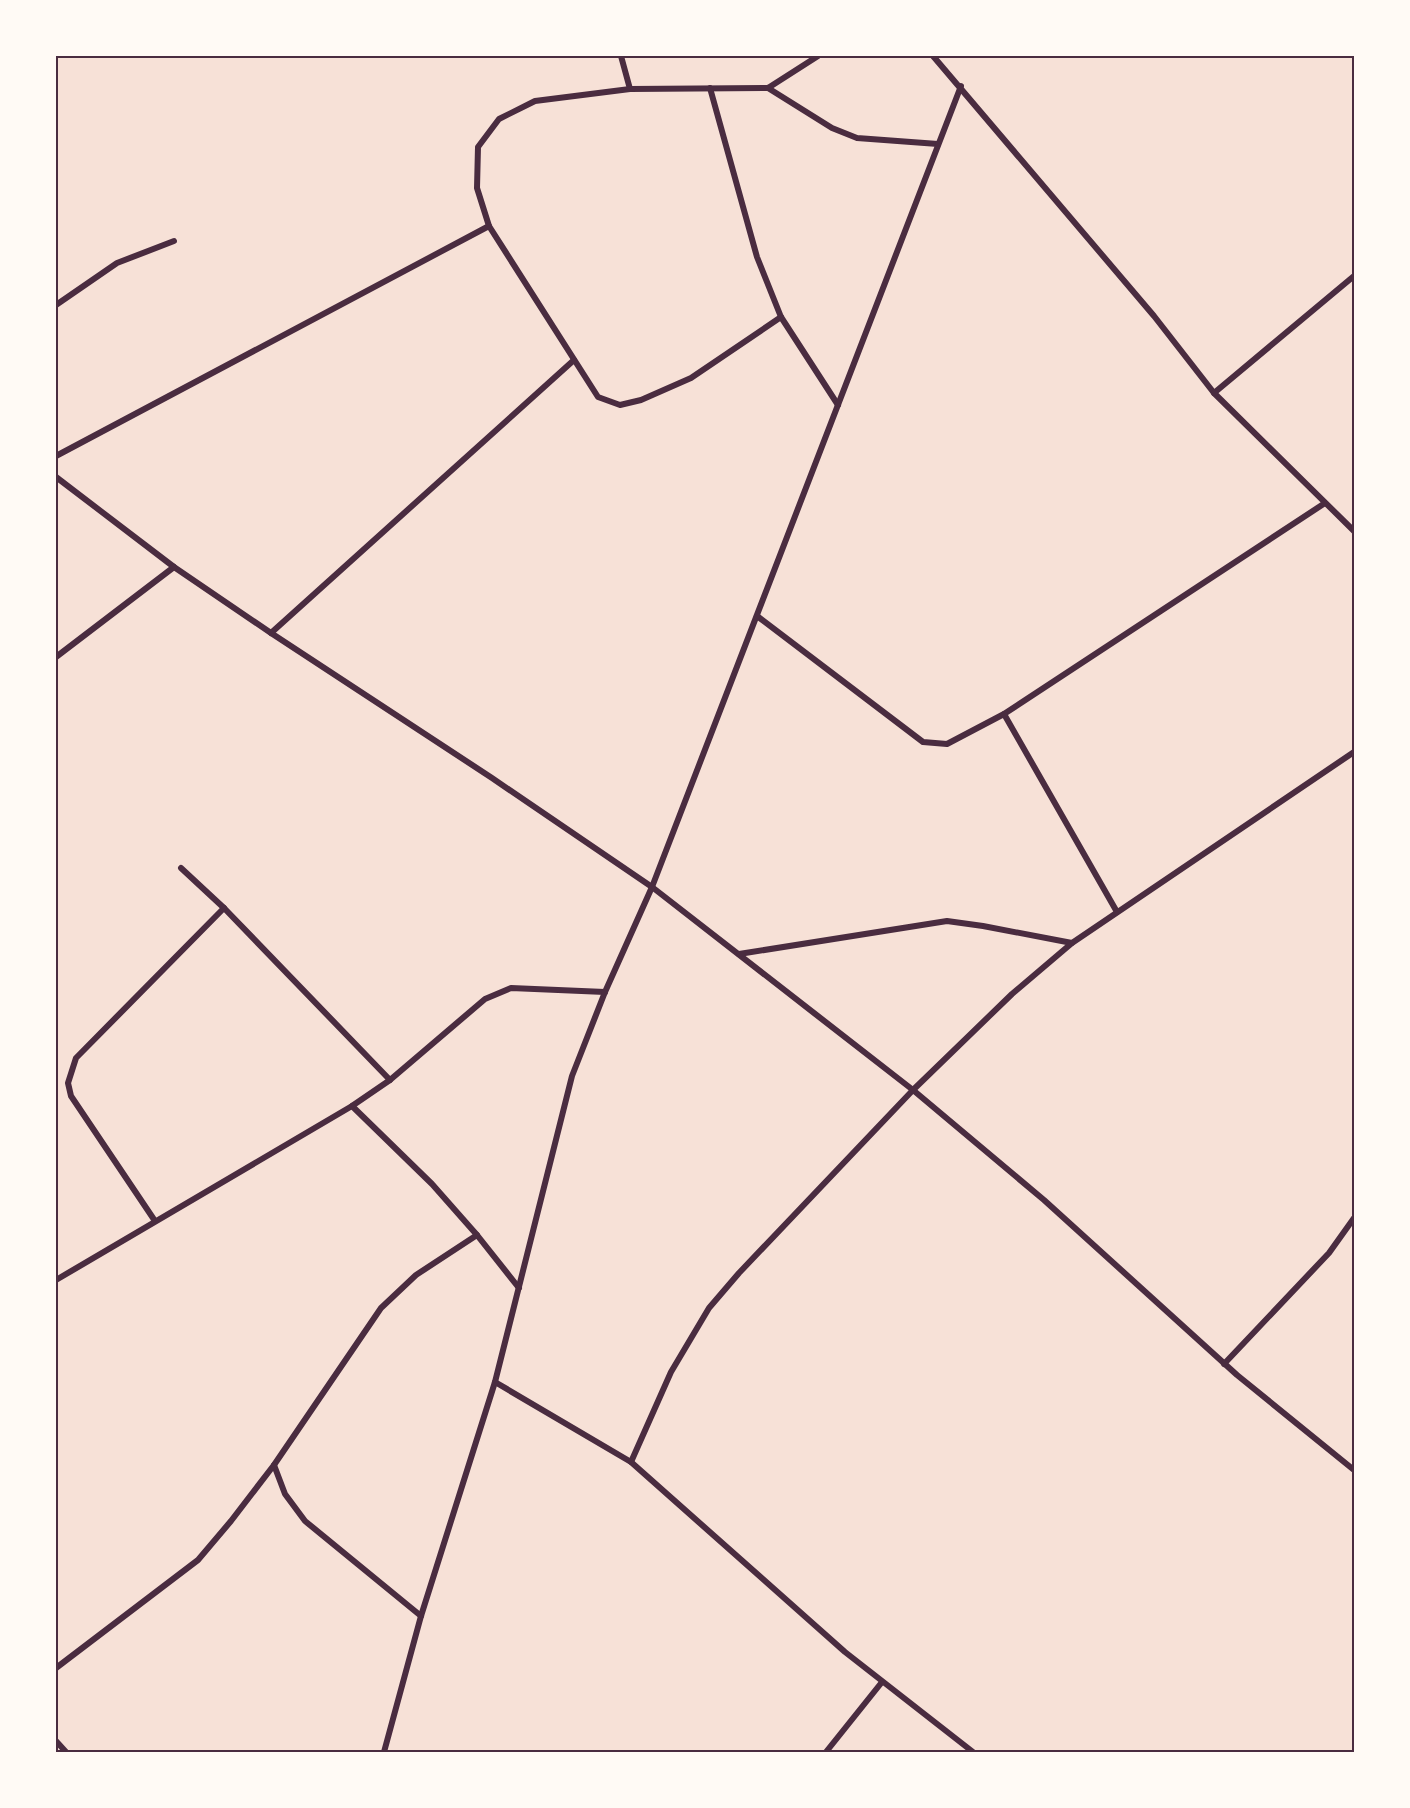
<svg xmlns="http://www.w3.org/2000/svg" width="1410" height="1808" font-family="'Sofia Sans Condensed',sans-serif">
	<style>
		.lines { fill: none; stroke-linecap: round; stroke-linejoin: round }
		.minor { stroke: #4a2c40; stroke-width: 6 }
		.neatline { fill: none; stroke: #4a2c40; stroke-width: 2 }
	</style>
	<rect width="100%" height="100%" fill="#f7e1d7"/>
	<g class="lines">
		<!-- minor -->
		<g class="minor">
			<polyline points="621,56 630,89"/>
			<polyline points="933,56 1154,316 1214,393 1354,531"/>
			<polyline points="710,88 757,257 781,317 838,405"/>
			<polyline points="768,88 832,128 857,138 938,144"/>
			<polyline points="56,305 117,263 174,241"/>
			<polyline points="781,317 691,378 641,400 620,405 598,397 489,226 477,188 478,147 499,119 535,101 630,89 768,88 818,56"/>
			<polyline points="1214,393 1354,276"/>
			<polyline points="56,456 489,226"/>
			<polyline points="56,477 174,567 271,633 492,778 652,887 913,1090 1044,1200 1237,1375 1354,1470"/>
			<polyline points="757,616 923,742 947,744 1004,714 1325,503"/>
			<polyline points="271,633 574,360"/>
			<polyline points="56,657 174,567"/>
			<polyline points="1004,714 1117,912"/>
			<polyline points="181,868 224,908 390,1080"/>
			<polyline points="739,954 947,921 983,926 1072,943"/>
			<polyline points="352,1106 432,1184 477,1235 519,1288"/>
			<polyline points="155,1221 71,1096 68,1083 76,1058 224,908"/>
			<polyline points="56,1280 352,1106 390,1080 485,999 511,988 605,992"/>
			<polyline points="1224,1364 1329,1253 1354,1218"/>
			<polyline points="495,1382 631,1462 845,1652 973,1752"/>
			<polyline points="631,1462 671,1372 709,1308 739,1273 913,1090 1012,994 1072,943 1354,752"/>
			<polyline points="274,1465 285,1494 305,1521 421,1616"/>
			<polyline points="56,1668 198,1560 231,1521 274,1465 381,1308 416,1275 477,1235"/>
			<polyline points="56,1741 66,1752"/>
			<polyline points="384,1752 421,1616 495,1382 572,1076 605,992 652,887 961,86"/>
			<polyline points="826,1752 882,1682"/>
		</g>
	</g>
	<!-- border -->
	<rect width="1410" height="1808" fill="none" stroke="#fffaf5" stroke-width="114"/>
	<rect x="57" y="57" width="1296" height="1694" class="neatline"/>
</svg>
